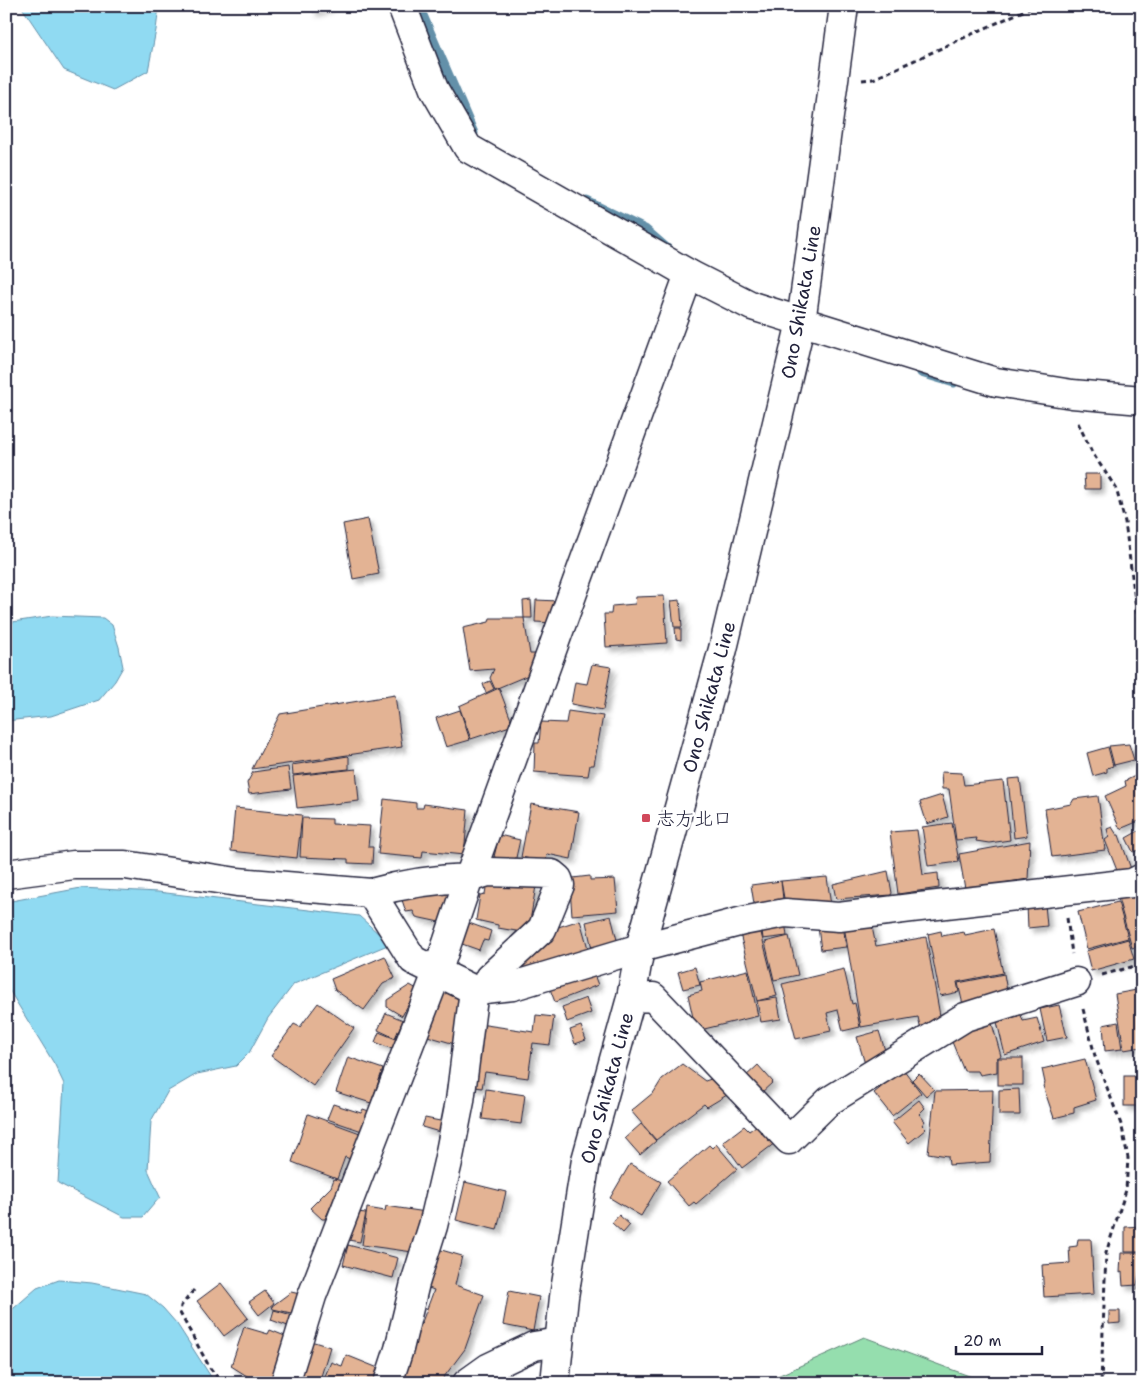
<svg xmlns="http://www.w3.org/2000/svg" width="1148" height="1389" font-family="'Shantell Sans','Klee One',sans-serif">
	<style>
		.green { fill: #95deae; stroke: #5c8074 }
		.water { fill: #90daf2; stroke: #6490a9 }
		.lines { fill: none; stroke-linecap: round; stroke-linejoin: round }
		.stream { stroke: #6490a9; stroke-width: 9 }
		.building { fill: #e3b394; stroke: #22223b; filter: url(#shadow) }
		.minor-casing { stroke: #22223b; stroke-width: 31 }
		.secondary-casing { stroke: #22223b; stroke-width: 31 }
		.path { stroke: #22223b; stroke-width: 3; stroke-dasharray: 5 4; stroke-linecap: butt }
		.minor { stroke: #fff; stroke-width: 28 }
		.secondary { stroke: #fff; stroke-width: 28 }
		.poi-dot { fill: #d1495b; stroke: #fff; stroke-width: 2 }
		.labels { text-anchor: middle; dominant-baseline: central; stroke-width: 5; stroke-linejoin: round; paint-order: stroke }
		.street-label { font-size: 19px; fill: #22223b; stroke: #fff }
		.poi-label { font-size: 19px; fill: #22223b; stroke: #fff; text-anchor: start }
	</style>
	<defs>
		<filter id="shadow"><feDropShadow dx="4.5" dy="4.5" stdDeviation="2.5" flood-color="#0004"/></filter>
	</defs>
	<rect width="100%" height="100%" fill="#fff"/>
	<filter id="ink" filterUnits="userSpaceOnUse"><feTurbulence type="fractalNoise" baseFrequency=".02" numOctaves="2"/><feDisplacementMap in="SourceGraphic" scale="10" xChannelSelector="R" yChannelSelector="G"/><feConvolveMatrix kernelMatrix="1 2 1 2 8 2 1 2 1" color-interpolation-filters="sRGB"/></filter>
	<g filter="url(#ink)">
		<!-- green -->
		<polygon class="green" points="864,1337 988,1383 762,1383"/>
		<!-- water -->
		<g class="water">
			<polygon points="21,6 159,6 156,30 148,71 113,90 64,70"/>
			<polygon points="52,616 103,618 112,625 119,647 123,667 115,681 99,700 51,716 6,721 6,623"/>
			<polygon points="81,888 158,892 359,916 390,944 294,984 268,1018 249,1053 236,1066 197,1074 168,1091 151,1121 148,1170 160,1197 143,1217 124,1217 58,1183 64,1084 55,1065 6,985 6,902"/>
			<polygon points="59,1280 92,1283 146,1294 163,1308 177,1324 215,1383 6,1383 6,1315 37,1288"/>
		</g>
		<g class="lines">
			<!-- stream -->
			<g class="stream">
				<polyline points="419,6 474,133"/>
				<polyline points="587,201 645,229 668,249"/>
				<polyline points="921,373 954,383"/>
			</g>
		</g>
		<!-- building -->
		<g class="building">
			<polygon points="312,6 330,6 313,12"/>
			<polygon points="1084,474 1100,474 1100,489 1085,489"/>
			<polygon points="368,519 379,574 353,579 343,524"/>
			<polygon points="664,596 667,643 606,647 604,614 611,614 612,606 635,604 636,597"/>
			<polygon points="531,600 532,618 524,618 523,601"/>
			<polygon points="536,600 558,601 556,623 535,622"/>
			<polygon points="680,600 682,627 674,627 671,601"/>
			<polygon points="490,618 524,618 530,654 536,654 538,671 495,689 490,678 494,669 470,671 463,628 489,622"/>
			<polygon points="675,628 681,628 681,640 676,639"/>
			<polygon points="592,664 611,667 603,710 571,704 575,682 587,684"/>
			<polygon points="490,681 494,689 486,693 483,684"/>
			<polygon points="499,688 513,725 471,739 459,706"/>
			<polygon points="395,695 402,747 252,769 280,714"/>
			<polygon points="460,710 470,740 446,747 436,718"/>
			<polygon points="568,711 603,716 594,765 590,765 588,776 534,772 535,743 539,743 541,722 566,723"/>
			<polygon points="1129,744 1134,760 1114,765 1109,746"/>
			<polygon points="1108,747 1113,766 1107,768 1107,772 1093,776 1087,753"/>
			<polygon points="348,756 349,757 349,769 293,775 292,765"/>
			<polygon points="288,767 291,789 249,794 247,783 253,772"/>
			<polygon points="1142,767 1142,826 1139,821 1120,829 1105,796 1126,786 1125,781 1141,773 1140,768"/>
			<polygon points="356,769 359,801 297,808 293,776"/>
			<polygon points="941,772 962,773 964,785 1003,781 1010,840 989,843 976,841 977,838 956,840 949,789 942,789"/>
			<polygon points="1020,778 1027,836 1014,838 1008,779"/>
			<polygon points="942,795 948,817 927,824 920,802"/>
			<polygon points="1098,796 1105,850 1052,857 1045,809 1071,804 1074,799"/>
			<polygon points="384,799 416,803 416,808 423,808 424,804 468,810 464,855 423,851 422,858 378,854"/>
			<polygon points="531,804 579,812 571,859 547,854 546,862 521,857"/>
			<polygon points="235,808 302,815 297,858 231,851"/>
			<polygon points="302,818 332,819 332,824 370,826 368,847 373,847 372,864 348,863 348,859 300,857"/>
			<polygon points="952,823 959,862 928,866 922,827"/>
			<polygon points="1112,827 1117,835 1119,835 1131,869 1118,873 1105,840 1109,837 1107,829"/>
			<polygon points="1142,829 1142,849 1133,852 1126,838"/>
			<polygon points="917,830 923,875 938,873 939,888 898,894 890,832"/>
			<polygon points="499,835 520,840 515,862 494,857"/>
			<polygon points="1030,841 1028,879 965,889 959,854"/>
			<polygon points="888,871 892,893 891,895 836,899 833,884"/>
			<polygon points="590,876 590,880 615,879 618,911 572,915 570,889 574,888 573,878"/>
			<polygon points="827,877 831,906 785,904 781,881"/>
			<polygon points="781,881 784,908 755,910 751,885"/>
			<polygon points="487,882 536,886 528,933 498,928 498,925 476,920 480,895 485,894"/>
			<polygon points="452,890 444,923 416,917 413,911 406,912 400,894"/>
			<polygon points="1135,893 1139,908 1142,907 1142,945 1132,948 1118,898"/>
			<polygon points="1118,902 1128,938 1087,949 1078,912"/>
			<polygon points="1045,904 1047,926 1028,928 1027,905"/>
			<polygon points="611,916 618,944 592,949 586,922"/>
			<polygon points="580,920 589,952 524,972 520,964 535,947 554,940 552,929"/>
			<polygon points="785,921 787,936 763,939 761,923"/>
			<polygon points="871,922 876,946 926,937 942,1027 921,1031 918,1017 861,1027 844,926"/>
			<polygon points="469,923 491,931 488,941 483,940 479,950 462,944"/>
			<polygon points="843,924 846,947 821,950 818,927"/>
			<polygon points="759,925 777,996 757,1001 739,930"/>
			<polygon points="994,929 1003,973 957,982 959,992 940,996 928,934 941,931 942,936 964,932 965,935"/>
			<polygon points="789,936 798,975 774,980 765,942"/>
			<polygon points="1128,939 1134,959 1091,971 1086,951"/>
			<polygon points="385,956 395,978 383,984 364,1010 335,990 331,979"/>
			<polygon points="695,967 700,985 683,989 678,972"/>
			<polygon points="844,969 852,1004 855,1003 860,1027 843,1031 838,1010 827,1013 831,1031 796,1039 782,984"/>
			<polygon points="748,970 758,1016 696,1031 688,995 702,991 700,982"/>
			<polygon points="593,972 598,985 555,1002 550,989"/>
			<polygon points="1004,974 1008,997 963,1005 958,983"/>
			<polygon points="410,985 417,989 402,1016 387,1007 387,1000"/>
			<polygon points="442,989 465,992 458,1045 424,1035"/>
			<polygon points="1142,989 1142,1047 1124,1050 1115,994"/>
			<polygon points="586,998 591,1013 567,1022 562,1007"/>
			<polygon points="777,998 781,1019 761,1022 757,1001"/>
			<polygon points="318,1003 354,1028 313,1086 271,1056 294,1024 300,1027"/>
			<polygon points="1059,1005 1067,1037 1047,1041 1040,1009"/>
			<polygon points="1020,1012 1023,1021 1037,1018 1044,1042 1005,1055 996,1018"/>
			<polygon points="386,1013 403,1020 395,1038 378,1030"/>
			<polygon points="536,1015 554,1017 550,1045 533,1043 528,1078 485,1072 482,1088 470,1086 479,1024 534,1032"/>
			<polygon points="991,1020 1001,1056 997,1058 997,1072 980,1075 978,1071 964,1071 950,1037"/>
			<polygon points="1118,1022 1122,1049 1105,1051 1103,1025"/>
			<polygon points="581,1026 586,1040 575,1044 570,1030"/>
			<polygon points="879,1031 887,1057 865,1064 857,1037"/>
			<polygon points="379,1032 396,1039 392,1049 375,1042"/>
			<polygon points="348,1057 383,1069 371,1103 336,1092"/>
			<rect x="998" y="1058" width="25" height="27"/>
			<polygon points="1085,1059 1096,1100 1074,1107 1074,1113 1054,1118 1043,1086 1045,1083 1042,1069"/>
			<polygon points="682,1064 705,1081 714,1078 727,1095 707,1107 704,1104 656,1140 631,1111 654,1092 662,1079"/>
			<polygon points="758,1065 773,1082 760,1094 745,1077"/>
			<polygon points="901,1066 921,1093 892,1116 874,1093 885,1084 883,1074"/>
			<polygon points="919,1073 934,1089 926,1096 912,1080"/>
			<rect x="1124" y="1076" width="18" height="30"/>
			<polygon points="486,1089 525,1095 521,1124 482,1119"/>
			<polygon points="1019,1089 1020,1115 999,1115 999,1090"/>
			<polygon points="993,1090 990,1162 949,1165 948,1156 928,1153 935,1091"/>
			<polygon points="919,1100 925,1108 919,1114 925,1121 922,1125 926,1129 909,1143 892,1122"/>
			<polygon points="333,1104 361,1113 363,1109 369,1111 362,1131 327,1119"/>
			<polygon points="308,1114 360,1133 350,1159 345,1157 337,1179 292,1162"/>
			<polygon points="425,1118 445,1122 443,1133 422,1127"/>
			<polygon points="760,1123 775,1143 742,1168 723,1142 744,1126 749,1131"/>
			<polygon points="641,1124 656,1141 640,1155 625,1138"/>
			<polygon points="716,1144 737,1169 696,1204 694,1202 689,1206 667,1181 709,1145 712,1148"/>
			<polygon points="630,1164 661,1182 641,1216 610,1198"/>
			<polygon points="334,1179 342,1181 325,1219 322,1219 310,1208 331,1187"/>
			<polygon points="465,1182 506,1192 497,1230 456,1220"/>
			<polygon points="386,1206 426,1212 420,1253 362,1245 367,1208 385,1211"/>
			<polygon points="357,1212 366,1213 360,1242 348,1240"/>
			<polygon points="619,1215 630,1225 623,1233 612,1223"/>
			<polygon points="1142,1226 1142,1252 1125,1252 1125,1227"/>
			<polygon points="1078,1239 1091,1239 1094,1294 1044,1297 1042,1265 1070,1263 1069,1247 1077,1246"/>
			<polygon points="348,1245 398,1258 393,1278 343,1265"/>
			<polygon points="438,1249 462,1256 455,1285 484,1295 465,1349 441,1381 432,1380 430,1383 399,1383 434,1290 426,1287"/>
			<polygon points="1121,1253 1142,1253 1137,1285 1123,1286 1122,1272 1120,1273"/>
			<polygon points="1142,1264 1142,1291 1137,1290"/>
			<polygon points="221,1283 248,1318 224,1336 197,1301"/>
			<polygon points="265,1291 274,1303 259,1315 249,1302"/>
			<polygon points="509,1291 539,1297 533,1331 503,1325"/>
			<polygon points="291,1292 300,1294 291,1313 273,1309 272,1306"/>
			<polygon points="274,1310 292,1315 288,1326 271,1320"/>
			<polygon points="1109,1311 1120,1311 1120,1323 1109,1324"/>
			<polygon points="244,1327 268,1334 270,1330 285,1336 270,1382 255,1381 231,1366"/>
			<polygon points="311,1341 330,1347 319,1383 298,1383"/>
			<polygon points="346,1355 383,1370 378,1383 322,1383 331,1362 342,1366"/>
		</g>
		<g class="lines">
			<!-- minor casing -->
			<g class="minor-casing">
				<g id="minor">
					<polyline points="402,6 434,89 468,148 689,274 752,306 996,382 1072,394 1142,400"/>
					<path d="M 6,874 L 74,865 L 125,865 L 237,882 L 371,893 C 403,884 436,879 469,878 L 689,274"/>
					<polyline points="371,893 413,960 474,990 513,986 640,948 743,921 785,913 839,917 911,908 1132,883 1142,878"/>
					<polyline points="631,998 653,997 789,1140 829,1101 965,1017 1076,982"/>
					<polyline points="285,1383 312,1296 437,973 469,878 488,872 552,874 558,879 560,885 542,929 489,978 485,989"/>
					<polyline points="388,1383 399,1349 415,1283 433,1226 448,1162 460,1101 474,990"/>
					<polyline points="467,1383 488,1368 534,1346 559,1342"/>
				</g>
			</g>
			<!-- secondary casing -->
			<g class="secondary-casing">
				<polyline id="secondary" points="555,1383 564,1297 586,1160 631,998 640,948 723,649 801,322 844,6"/>
			</g>
			<!-- path -->
			<g class="path">
				<polyline points="862,80 873,79 1034,6"/>
				<polyline points="1078,423 1093,454 1116,488 1125,522 1142,654"/>
				<polyline points="1067,918 1072,954"/>
				<polyline points="1102,975 1142,964"/>
				<polyline points="1083,1009 1095,1056 1122,1127 1128,1158 1126,1190 1106,1253 1101,1383"/>
				<polyline points="194,1290 181,1306 180,1313 210,1368 222,1383"/>
			</g>
			<!-- minor -->
			<use href="#minor" class="minor"/>
			<!-- secondary -->
			<use href="#secondary" class="secondary"/>
		</g>
	</g>
	<!-- markers -->
	<rect class="poi-dot" x="641" y="813" width="10" height="10" rx="2.5"/>
	<g class="labels">
		<!-- street labels -->
		<g class="street-label">
			<text transform="translate(801 302) rotate(-80)">Ono Shikata Line</text>
			<text transform="translate(709 697) rotate(-75)">Ono Shikata Line</text>
			<text transform="translate(607 1088) rotate(-75)">Ono Shikata Line</text>
		</g>
		<!-- poi labels -->
		<g class="poi-label">
			<text x="656" y="818">志方北口</text>
		</g>
	</g>
	<!-- margin -->
	<rect width="1148" height="1389" fill="none" stroke="#fff" stroke-width="25"/>
	<rect x="12" y="12" width="1123" height="1364" fill="none" stroke="#22223b" stroke-width="2" filter="url(#ink)"/>
	<!-- scale -->
	<path d="M956 1346v8h86v-8" fill="none" stroke="#22223b" stroke-width="2.5"/>
	<text x="963" y="1346" font-size="15" fill="#22223b" stroke="#ffffff" stroke-width="4" paint-order="stroke">20 m</text>
</svg>
